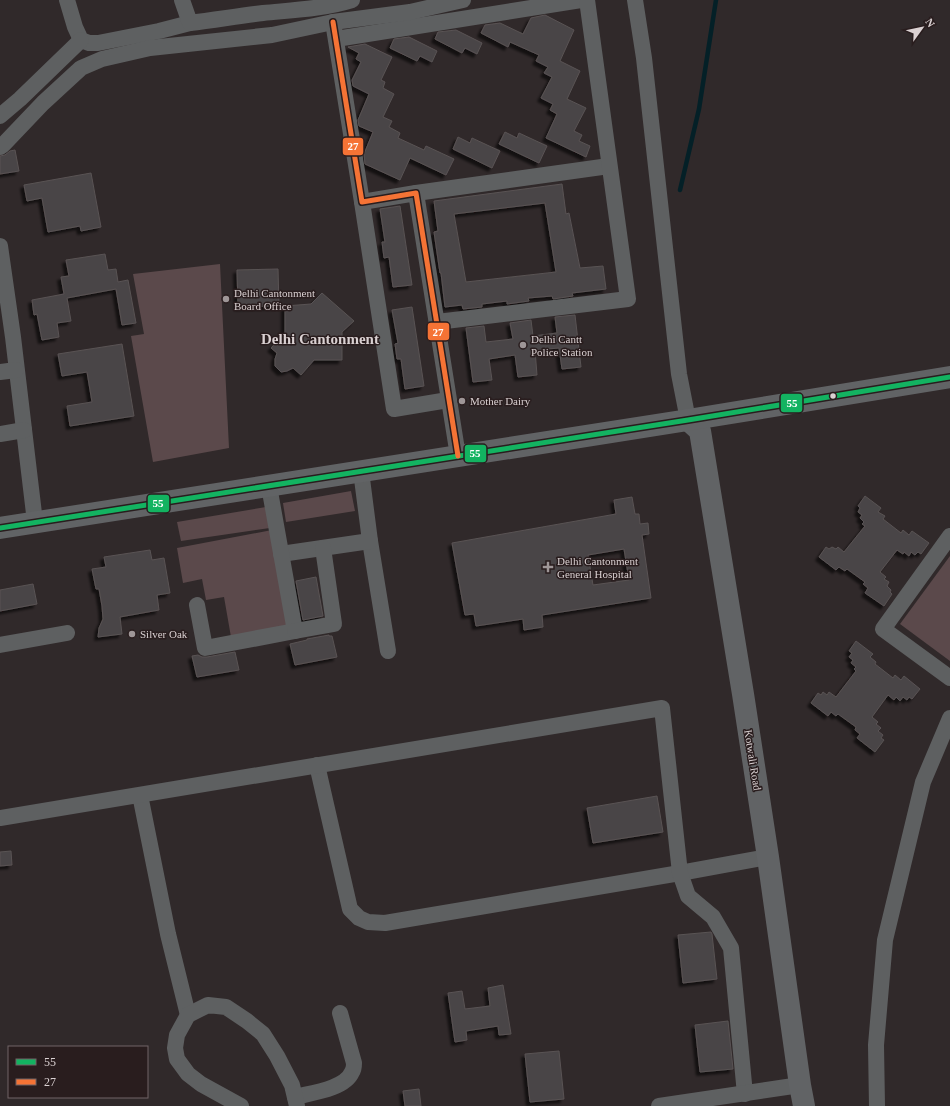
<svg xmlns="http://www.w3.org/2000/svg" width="950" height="1106" font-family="'Times New Roman',serif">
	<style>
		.green { fill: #5b494b }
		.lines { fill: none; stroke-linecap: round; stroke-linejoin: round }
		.stream { stroke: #042027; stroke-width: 4.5 }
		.building { fill: #4a4546; stroke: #595354; fill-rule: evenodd; filter: url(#shadow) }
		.street { stroke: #5e6061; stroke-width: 16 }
		.secondary { stroke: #616365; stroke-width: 22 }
		.bus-1-casing { stroke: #291d1e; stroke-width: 8 }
		.bus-2-casing { stroke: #291d1e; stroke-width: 8 }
		.bus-1 { stroke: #13b361; stroke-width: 5 }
		.bus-2 { stroke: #f57335; stroke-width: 5 }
		.poi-dot { fill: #9e9697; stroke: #291d1e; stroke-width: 1.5 }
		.bus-dot { fill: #dad1d2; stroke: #291d1e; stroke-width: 1.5 }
		.labels { text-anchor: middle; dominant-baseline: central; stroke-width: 3; stroke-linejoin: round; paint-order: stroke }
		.poi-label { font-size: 11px; fill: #dad1d2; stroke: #291d1e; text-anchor: start }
		.street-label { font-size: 11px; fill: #dad1d2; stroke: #291d1e }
		.district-label { font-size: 15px; font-weight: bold; fill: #dad1d2; stroke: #291d1e }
		.line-badge { stroke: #291d1e; stroke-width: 1.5 }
		.badge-label { font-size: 11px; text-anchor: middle; font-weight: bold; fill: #fff }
	</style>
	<defs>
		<filter id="shadow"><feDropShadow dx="-3.5" dy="3.5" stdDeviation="1" flood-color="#0009"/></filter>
	</defs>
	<rect width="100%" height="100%" fill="#30292a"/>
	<!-- green -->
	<g class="green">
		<polygon points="220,264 229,448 153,462 131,336 144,334 133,274"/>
		<polygon points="351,491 355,511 286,522 283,503"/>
		<polygon points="266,507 270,528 181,541 177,522"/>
		<polygon points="272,530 290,626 231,637 224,597 206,600 202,579 183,583 177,548"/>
		<polygon points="950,556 950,661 900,624"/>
	</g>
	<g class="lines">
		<!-- stream -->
		<polyline class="stream" points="680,190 699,109 716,0"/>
	</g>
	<!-- building -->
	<g class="building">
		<polygon points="545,15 574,30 560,61 580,71 567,99 586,108 574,131 582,135 579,141 590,146 586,157 546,138 557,114 550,110 553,104 541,98 552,77 544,73 548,67 536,61 539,55 510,42 508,47 481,33 485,25 500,23 523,34 531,18"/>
		<polygon points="456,30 482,43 477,54 465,48 462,53 435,39 438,32"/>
		<polygon points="409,37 437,51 432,62 420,56 417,61 390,48 394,39"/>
		<polygon points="365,44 392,57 381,80 385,82 383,88 394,94 383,117 392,121 389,127 400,133 398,138 424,150 426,146 454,159 446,175 410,158 400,180 365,164 364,154 373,132 359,126 358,120 369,94 353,86 352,80 361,62 356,59 359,53 348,47"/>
		<polygon points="505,132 517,138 519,133 547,146 539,163 499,144"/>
		<polygon points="458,137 470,143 472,138 500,151 492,168 453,149"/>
		<polygon points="15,150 19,171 0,174 0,156 5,155 10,151"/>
		<polygon points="91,173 101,227 81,231 80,226 48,232 42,198 27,201 24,185"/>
		<path d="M 562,184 L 566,214 L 569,213 L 580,268 L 603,266 L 606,289 L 572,293 L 573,296 L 553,299 L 552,296 L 528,298 L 529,301 L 507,304 L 507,301 L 482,304 L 482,307 L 463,309 L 462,305 L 445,307 L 441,273 L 440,273 L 434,232 L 438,231 L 434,201 ZM 545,203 L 556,272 L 466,282 L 454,214 Z"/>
		<polygon points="400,206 412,285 393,287 389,257 384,258 382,242 385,242 380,209"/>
		<polygon points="105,254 108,270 116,269 118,282 128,280 136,323 122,325 116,289 67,298 71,321 57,323 59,337 42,340 37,314 34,315 32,300 64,294 61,277 69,276 66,260"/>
		<polygon points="278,269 279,306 238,307 237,270"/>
		<polygon points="322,293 354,321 342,332 342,360 314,360 301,375 293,368 287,371 281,372 275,366 275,359 277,353 271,348 285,333 285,306 311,304"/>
		<polygon points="412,307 424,386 405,389 401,359 397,359 395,344 398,343 392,310"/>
		<polygon points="575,315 581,367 562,369 559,348 535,350 537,375 518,377 515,355 489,359 492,380 473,382 466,328 484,326 486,342 513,339 510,323 531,320 533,336 557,333 555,317"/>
		<polygon points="122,344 134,416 70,426 67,406 92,402 87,372 62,376 58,354"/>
		<polygon points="865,496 881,508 878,512 885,516 883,519 901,533 903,530 909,535 912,531 929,543 921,554 918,552 915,555 911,552 909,556 904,552 903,554 897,550 880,572 886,577 884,579 889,582 887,586 891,590 890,592 892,594 884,606 865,593 868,588 863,584 865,582 847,569 845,571 839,567 836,570 819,557 826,547 829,549 832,547 836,549 838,547 844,552 865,526 862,524 864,522 860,518 862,515 858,512 860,508 858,506"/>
		<path d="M 632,497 L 635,514 L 639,514 L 640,524 L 648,523 L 649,534 L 642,535 L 651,598 L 542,615 L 543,627 L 524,630 L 523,619 L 476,626 L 474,614 L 465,615 L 452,543 L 616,514 L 614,500 ZM 624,549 L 629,580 L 593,585 L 588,555 Z"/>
		<polygon points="150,550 152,560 164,558 170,593 157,595 159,610 120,617 122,634 98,637 99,628 103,619 102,606 99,589 96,589 92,569 106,567 104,557"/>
		<polygon points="316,577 323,616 303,620 296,581"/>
		<polygon points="33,584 37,604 0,611 0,590"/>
		<polygon points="329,635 329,636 332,636 337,657 295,665 290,644 307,640 307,639"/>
		<polygon points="856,641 873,654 870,657 876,662 875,664 893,678 895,675 901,680 904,676 920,689 912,699 909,697 907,700 903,697 900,701 896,697 894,700 888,695 872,717 878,722 876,724 881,728 878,731 883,735 881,738 884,740 875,752 857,738 860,734 855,730 856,727 838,714 836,716 831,712 828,716 811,703 818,693 821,695 823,692 827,695 829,692 836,697 856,671 854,669 856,667 851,663 853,660 849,657 852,653 849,651"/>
		<polygon points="235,652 239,670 197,677 192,656 198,655 202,657 207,657"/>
		<polygon points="657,796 663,832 593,843 587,808"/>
		<polygon points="11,851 12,865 0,866 0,852"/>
		<polygon points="711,932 712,934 717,979 683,983 678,935"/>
		<polygon points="503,985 511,1034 499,1035 498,1026 466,1031 467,1040 455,1042 448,993 462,991 465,1009 490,1006 488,988"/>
		<polygon points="728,1021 733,1069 700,1072 695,1025"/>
		<polygon points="559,1051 564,1099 530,1102 525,1054"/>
		<polygon points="419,1089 421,1106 405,1106 403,1091"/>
	</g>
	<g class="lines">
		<!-- street -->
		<g class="street">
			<polyline points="67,0 75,27 81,40 89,43 98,43 159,31 190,23"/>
			<path d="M 182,0 L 190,23 C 214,20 239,16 263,13 C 293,10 323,9 352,0"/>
			<polyline points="635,0 644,58 679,374 688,420"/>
			<polyline points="333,22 362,202 416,193 458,456"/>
			<polyline points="336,39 581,0"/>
			<polyline points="0,116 20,99 81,40"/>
			<polyline points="0,147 3,145 43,103 81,68 102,59 150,48 272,35 333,22 410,12 463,0"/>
			<polyline points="416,193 609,166"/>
			<polyline points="362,202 394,409 448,400"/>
			<polyline points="0,246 13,337 35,522"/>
			<polyline points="437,322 628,299 587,0"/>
			<polyline points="0,372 16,370"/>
			<polyline points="0,434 24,430"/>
			<polyline points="950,536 883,629 950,678"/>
			<polyline points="370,541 388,651"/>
			<polyline points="281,554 370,541 361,471"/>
			<polyline points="197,605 205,648 295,631 269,486"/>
			<polyline points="295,631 334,624 323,548"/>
			<polyline points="0,645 67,633"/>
			<polyline points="317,765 350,909 359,918 368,922 385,923 680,873 768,857"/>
			<polyline points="140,795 168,934 188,1015"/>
			<polyline points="0,818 662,708 680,873 688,896 713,917 731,948 745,1094"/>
			<path d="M 295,1097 C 311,1093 345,1089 352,1072 C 354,1069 354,1066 354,1063 L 340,1013"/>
			<polyline points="241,1106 201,1084 188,1074 177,1059 175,1048 177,1035 188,1015 208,1005 226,1007 247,1021 263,1034 277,1056 292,1085 297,1106"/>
			<polyline points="659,1106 800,1085"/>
			<polyline points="877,1106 876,1045 885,940 923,782 950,718"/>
		</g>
		<!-- secondary -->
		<g class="secondary">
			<polyline points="688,420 700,431 743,694 768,857 800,1085 804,1106"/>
			<polyline points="0,528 688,420 950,377"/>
		</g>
		<!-- bus-1 casing -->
		<g class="bus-1-casing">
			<polyline id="bus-1" points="0,528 688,420 950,377"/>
		</g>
		<!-- bus-2 casing -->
		<g class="bus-2-casing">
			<polyline id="bus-2" points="333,22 362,202 416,193 458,456"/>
		</g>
		<!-- bus-1 -->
		<use href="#bus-1" class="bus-1"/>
		<!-- bus-2 -->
		<use href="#bus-2" class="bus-2"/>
	</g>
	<!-- markers -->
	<g class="poi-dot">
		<circle cx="226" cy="299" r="4"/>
		<circle cx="523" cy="345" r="4"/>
		<circle cx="462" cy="401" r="4"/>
		<path d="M546 561h4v4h4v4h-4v4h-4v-4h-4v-4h4z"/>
		<circle cx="132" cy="634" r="4"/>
	</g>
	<circle class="bus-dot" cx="833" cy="396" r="3.5"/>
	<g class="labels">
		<!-- poi labels -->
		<g class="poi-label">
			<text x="234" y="293">Delhi Cantonment<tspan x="234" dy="13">Board Office</tspan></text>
			<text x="531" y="339">Delhi Cantt<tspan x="531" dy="13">Police Station</tspan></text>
			<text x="470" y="401">Mother Dairy</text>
			<text x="557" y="561">Delhi Cantonment<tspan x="557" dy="13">General Hospital</tspan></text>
			<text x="140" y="634">Silver Oak</text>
		</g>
		<!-- street labels -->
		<g class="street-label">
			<text transform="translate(753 760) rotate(81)">Kotwali Road</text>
		</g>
		<!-- district labels -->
		<g class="district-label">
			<text x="320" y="339">Delhi Cantonment</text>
		</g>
	</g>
	<g class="line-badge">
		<rect x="342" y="137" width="22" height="19" rx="4" fill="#f57335"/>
		<rect x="427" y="322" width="23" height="19" rx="4" fill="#f57335"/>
		<rect x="780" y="393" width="23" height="20" rx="4" fill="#13b361"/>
		<rect x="464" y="444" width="23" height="19" rx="4" fill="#13b361"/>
		<rect x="147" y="494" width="23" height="19" rx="4" fill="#13b361"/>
	</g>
	<g class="badge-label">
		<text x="353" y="150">27</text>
		<text x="438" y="336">27</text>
		<text x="792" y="407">55</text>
		<text x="475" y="457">55</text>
		<text x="158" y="507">55</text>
	</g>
	<!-- legend -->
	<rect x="8" y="1046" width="140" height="52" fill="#291d1e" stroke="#706566"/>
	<rect x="16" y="1059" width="20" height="6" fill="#13b361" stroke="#706566"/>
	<text x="44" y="1066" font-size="12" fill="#dad1d2">55</text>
	<rect x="16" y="1079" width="20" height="6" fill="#f57335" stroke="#706566"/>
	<text x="44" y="1086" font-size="12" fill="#dad1d2">27</text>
	<!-- north arrow -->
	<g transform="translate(922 28) rotate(57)" stroke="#291d1e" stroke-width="3" paint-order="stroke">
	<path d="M0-3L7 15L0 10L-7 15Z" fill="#dad1d2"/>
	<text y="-6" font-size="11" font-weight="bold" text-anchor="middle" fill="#dad1d2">N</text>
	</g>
</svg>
